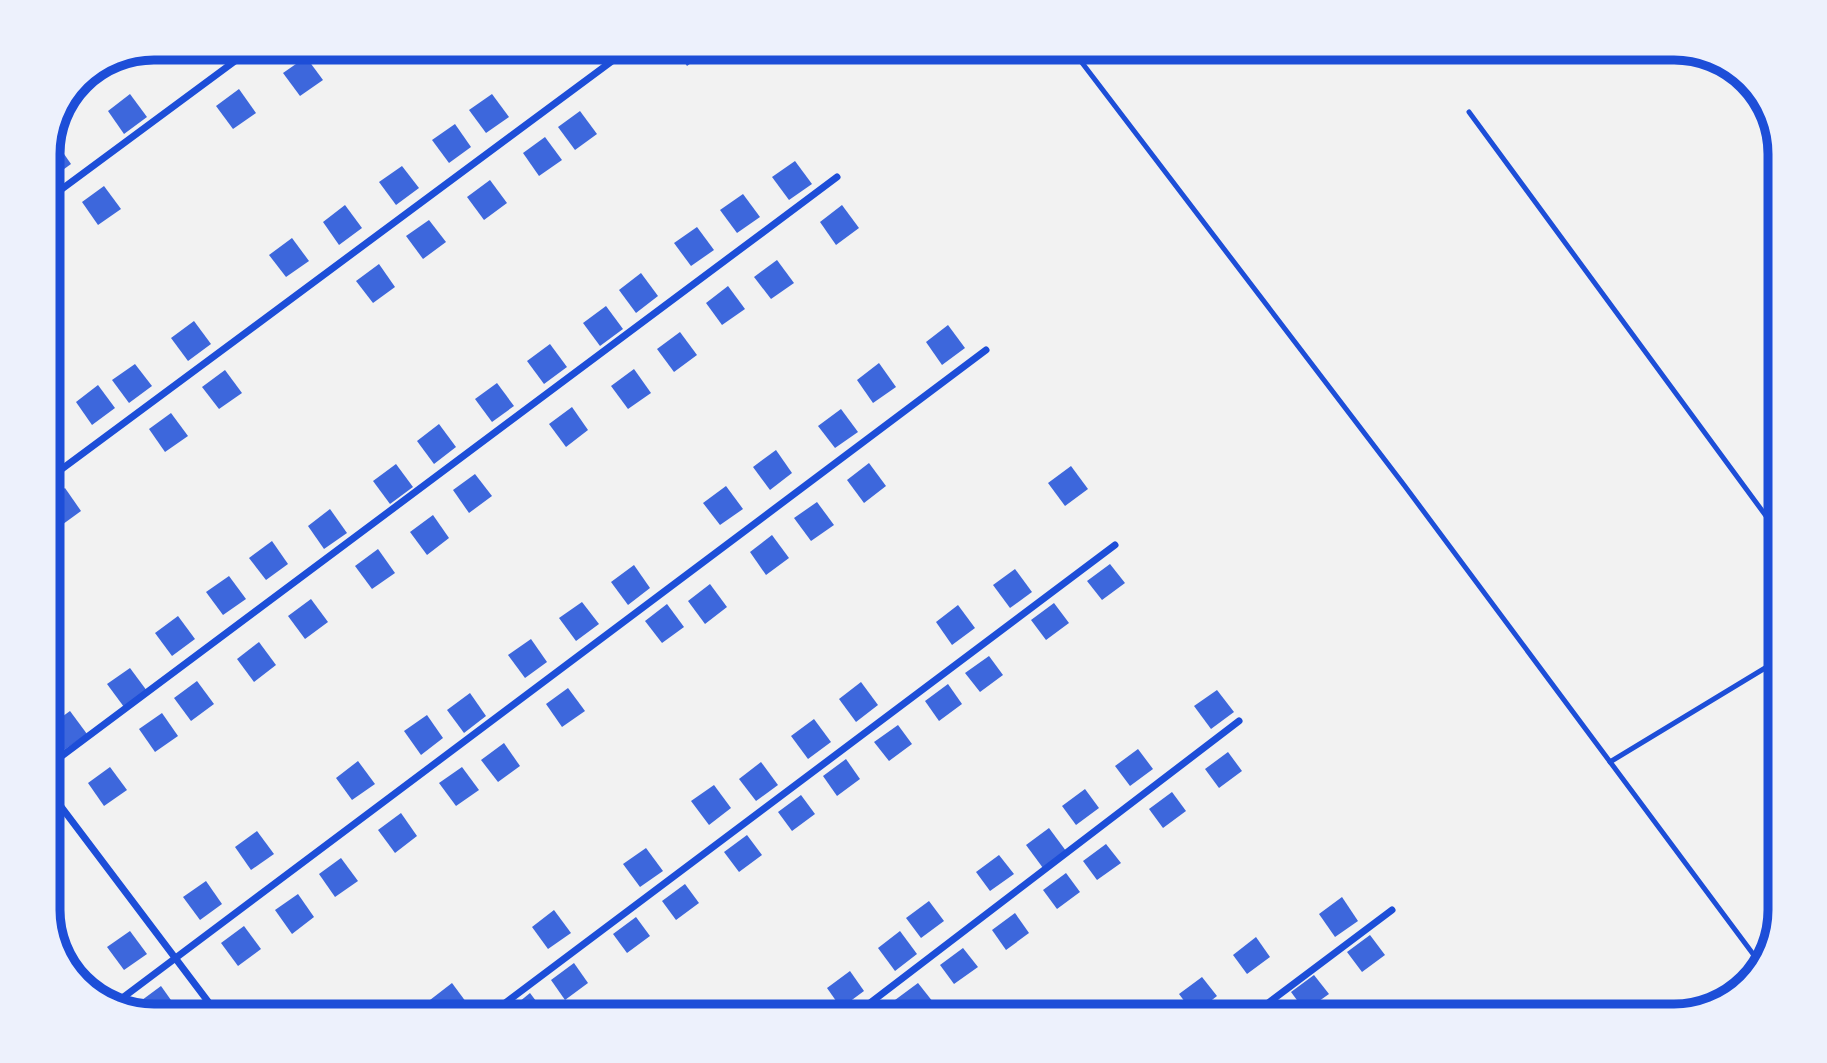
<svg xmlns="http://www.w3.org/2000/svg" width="1827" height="1063" font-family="Helvetica,sans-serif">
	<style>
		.building { fill: #3d67dc }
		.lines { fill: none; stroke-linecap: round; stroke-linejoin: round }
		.service { stroke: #1d4ed8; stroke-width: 5 }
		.minor { stroke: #1d4ed8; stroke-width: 7 }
		.rim { fill: none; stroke: #1d4ed8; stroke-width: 9 }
	</style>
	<rect width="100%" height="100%" fill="#f2f2f2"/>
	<!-- building -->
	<g class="building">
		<polygon points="589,47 604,47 594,55"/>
		<polygon points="674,47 708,47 710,49 687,66"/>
		<polygon points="306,57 323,80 300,96 283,73"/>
		<polygon points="239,89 256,113 233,129 216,106"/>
		<polygon points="130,94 147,117 124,134 108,111"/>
		<polygon points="492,94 509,117 486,133 469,110"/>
		<polygon points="580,111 597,134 575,150 558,127"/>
		<polygon points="455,124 471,147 449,163 432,140"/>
		<polygon points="545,137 562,160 539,176 523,153"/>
		<polygon points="55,141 71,164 49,180 47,147"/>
		<polygon points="795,161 812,184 789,200 772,177"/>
		<polygon points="402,166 419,188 396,205 379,182"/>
		<polygon points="490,180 507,203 484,220 467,197"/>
		<polygon points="104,186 121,209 98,225 82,202"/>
		<polygon points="743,194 760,217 737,233 720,210"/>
		<polygon points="345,205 362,228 339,245 323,222"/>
		<polygon points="842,205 859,228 836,245 820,222"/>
		<polygon points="429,220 446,242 423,259 406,236"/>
		<polygon points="697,227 714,250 691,266 674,243"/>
		<polygon points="292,238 309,261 286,277 269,255"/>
		<polygon points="47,243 58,257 47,264"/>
		<polygon points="777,260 794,283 771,299 754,277"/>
		<polygon points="379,264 395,287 373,303 356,281"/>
		<polygon points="641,273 658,296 636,313 619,290"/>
		<polygon points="728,286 745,309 722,325 706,303"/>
		<polygon points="606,306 623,329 600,346 583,323"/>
		<polygon points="194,321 211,344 188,361 171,338"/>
		<polygon points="948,325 965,348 942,365 926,342"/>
		<polygon points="680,332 697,355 674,372 657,349"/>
		<polygon points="550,344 567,367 544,384 527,361"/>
		<polygon points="879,363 896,387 873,403 857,380"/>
		<polygon points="135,364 152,386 129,403 112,380"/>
		<polygon points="634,369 651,393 628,409 611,386"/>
		<polygon points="225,370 242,393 219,409 202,387"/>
		<polygon points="497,383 514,406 492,422 475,399"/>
		<polygon points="98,385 115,408 92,425 76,402"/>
		<polygon points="572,407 588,430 566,447 549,424"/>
		<polygon points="841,409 858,432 835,448 818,426"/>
		<polygon points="171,413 188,436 165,452 149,429"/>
		<polygon points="439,424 456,447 434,464 417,441"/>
		<polygon points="776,450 792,473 770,490 753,467"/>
		<polygon points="869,463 886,486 864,503 847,480"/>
		<polygon points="396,464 413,487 390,504 373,481"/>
		<polygon points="1071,466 1088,489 1065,506 1048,483"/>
		<polygon points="475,474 492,496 469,513 453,490"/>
		<polygon points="726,486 743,509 720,525 703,503"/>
		<polygon points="65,488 81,511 59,527 47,512 47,501"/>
		<polygon points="817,502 834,525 811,541 794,518"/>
		<polygon points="330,509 347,533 324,549 308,526"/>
		<polygon points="433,515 449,538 427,555 410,532"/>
		<polygon points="772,535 789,558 766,575 750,552"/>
		<polygon points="272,541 288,564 266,580 249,558"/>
		<polygon points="378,549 395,573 372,589 355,566"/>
		<polygon points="1110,564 1125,583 1102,600 1087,581"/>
		<polygon points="634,565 650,588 628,605 611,582"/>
		<polygon points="1015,569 1032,592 1010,608 993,585"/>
		<polygon points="229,576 246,599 223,615 206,592"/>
		<polygon points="710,584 727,607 705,624 688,601"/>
		<polygon points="311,599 328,622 305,639 288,616"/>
		<polygon points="582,602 599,624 576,641 559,618"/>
		<polygon points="1054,603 1069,623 1046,640 1031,620"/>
		<polygon points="667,604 684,627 662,643 645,621"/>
		<polygon points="958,605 975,628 952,645 936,622"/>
		<polygon points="178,616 195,639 172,656 155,633"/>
		<polygon points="531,639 547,662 525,678 508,655"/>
		<polygon points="259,642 276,665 254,682 237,659"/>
		<polygon points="989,656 1003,675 980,692 965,673"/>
		<polygon points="130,668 147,691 124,707 107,684"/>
		<polygon points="197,681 214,704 191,721 174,698"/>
		<polygon points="861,682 878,705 856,722 839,699"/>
		<polygon points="948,684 962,704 939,721 925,701"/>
		<polygon points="568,688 585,711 562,727 546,704"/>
		<polygon points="1217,690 1234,712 1211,729 1194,706"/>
		<polygon points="470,693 486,716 464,733 447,710"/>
		<polygon points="70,711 87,734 64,750 48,727"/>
		<polygon points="162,713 178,736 155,752 139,729"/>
		<polygon points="427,715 443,738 421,755 404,731"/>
		<polygon points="814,719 831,742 808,759 791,736"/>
		<polygon points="898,725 912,744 889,761 874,742"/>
		<polygon points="504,743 520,766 498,782 481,760"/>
		<polygon points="1138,749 1153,769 1130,786 1115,766"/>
		<polygon points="1228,752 1242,771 1219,788 1205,769"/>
		<polygon points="846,759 860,779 837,796 823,776"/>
		<polygon points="358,761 375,784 352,800 336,778"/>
		<polygon points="761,762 778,785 756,801 739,779"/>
		<polygon points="110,767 127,790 104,806 88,783"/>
		<polygon points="462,767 479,790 456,806 439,783"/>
		<polygon points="714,785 731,808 709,825 691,801"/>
		<polygon points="1085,789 1099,808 1076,825 1062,806"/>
		<polygon points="1172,792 1186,811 1163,828 1149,809"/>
		<polygon points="801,795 815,814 792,831 778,812"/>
		<polygon points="401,813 417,836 395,853 378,830"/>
		<polygon points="1049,828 1066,851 1043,868 1026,845"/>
		<polygon points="257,831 274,854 251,870 235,847"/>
		<polygon points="747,835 762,855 739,872 724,852"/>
		<polygon points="47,839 55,850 47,855"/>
		<polygon points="1106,844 1121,863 1097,880 1083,861"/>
		<polygon points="646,848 663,871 640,887 623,864"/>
		<polygon points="999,855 1014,874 990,891 976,872"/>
		<polygon points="341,858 358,881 335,897 319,874"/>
		<polygon points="1066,873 1080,892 1057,909 1043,890"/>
		<polygon points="206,881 222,904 200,920 183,897"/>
		<polygon points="685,884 699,903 676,920 662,901"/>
		<polygon points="298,894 314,917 292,934 275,910"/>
		<polygon points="1342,897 1358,921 1335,937 1319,914"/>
		<polygon points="929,901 944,921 921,938 906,918"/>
		<polygon points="554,910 571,933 548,949 532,927"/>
		<polygon points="1015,913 1029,933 1006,950 992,930"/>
		<polygon points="636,917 650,936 627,953 613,934"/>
		<polygon points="244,926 261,949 238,966 221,943"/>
		<polygon points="130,931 147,954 124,970 107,947"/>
		<polygon points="900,931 917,954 895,971 878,948"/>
		<polygon points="1370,935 1385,955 1362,972 1347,952"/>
		<polygon points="1256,937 1270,957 1247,974 1233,955"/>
		<polygon points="963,948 978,967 954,984 940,965"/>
		<polygon points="574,963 588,983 565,1000 551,980"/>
		<polygon points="850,971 864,991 841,1008 827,988"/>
		<polygon points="1314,975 1329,994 1305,1011 1291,992"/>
		<polygon points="1202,977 1217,996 1194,1014 1179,994"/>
		<polygon points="452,983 469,1006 456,1016 441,1016 430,1000"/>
		<polygon points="918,983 933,1002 914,1016 907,1016 895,1000"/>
		<polygon points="161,986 178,1010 169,1016 146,1014 138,1003"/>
		<polygon points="530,993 545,1013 541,1016 512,1016 508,1011"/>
	</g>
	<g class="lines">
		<!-- service -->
		<g class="service">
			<polyline points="1070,47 1404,485 1762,966"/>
			<polyline points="1469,112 1780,535"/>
			<polyline points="1610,762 1780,659"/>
		</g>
		<!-- minor -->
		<g class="minor">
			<polyline points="47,200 254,47"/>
			<polyline points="47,480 631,47"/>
			<polyline points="47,767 837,177"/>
			<polyline points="47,788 219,1016"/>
			<polyline points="113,1005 986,350"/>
			<polyline points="488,1016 1115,545"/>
			<polyline points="853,1016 1239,721"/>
			<polyline points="1251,1016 1392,910"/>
		</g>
	</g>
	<!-- crop -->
	<path d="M0 0H1827V1063H0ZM154 60H1674A94 94 0 0 1 1768 154V910A94 94 0 0 1 1674 1004H154A94 94 0 0 1 60 910V154A94 94 0 0 1 154 60Z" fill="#edf1fc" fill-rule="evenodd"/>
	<path class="rim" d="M154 60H1674A94 94 0 0 1 1768 154V910A94 94 0 0 1 1674 1004H154A94 94 0 0 1 60 910V154A94 94 0 0 1 154 60Z"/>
</svg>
